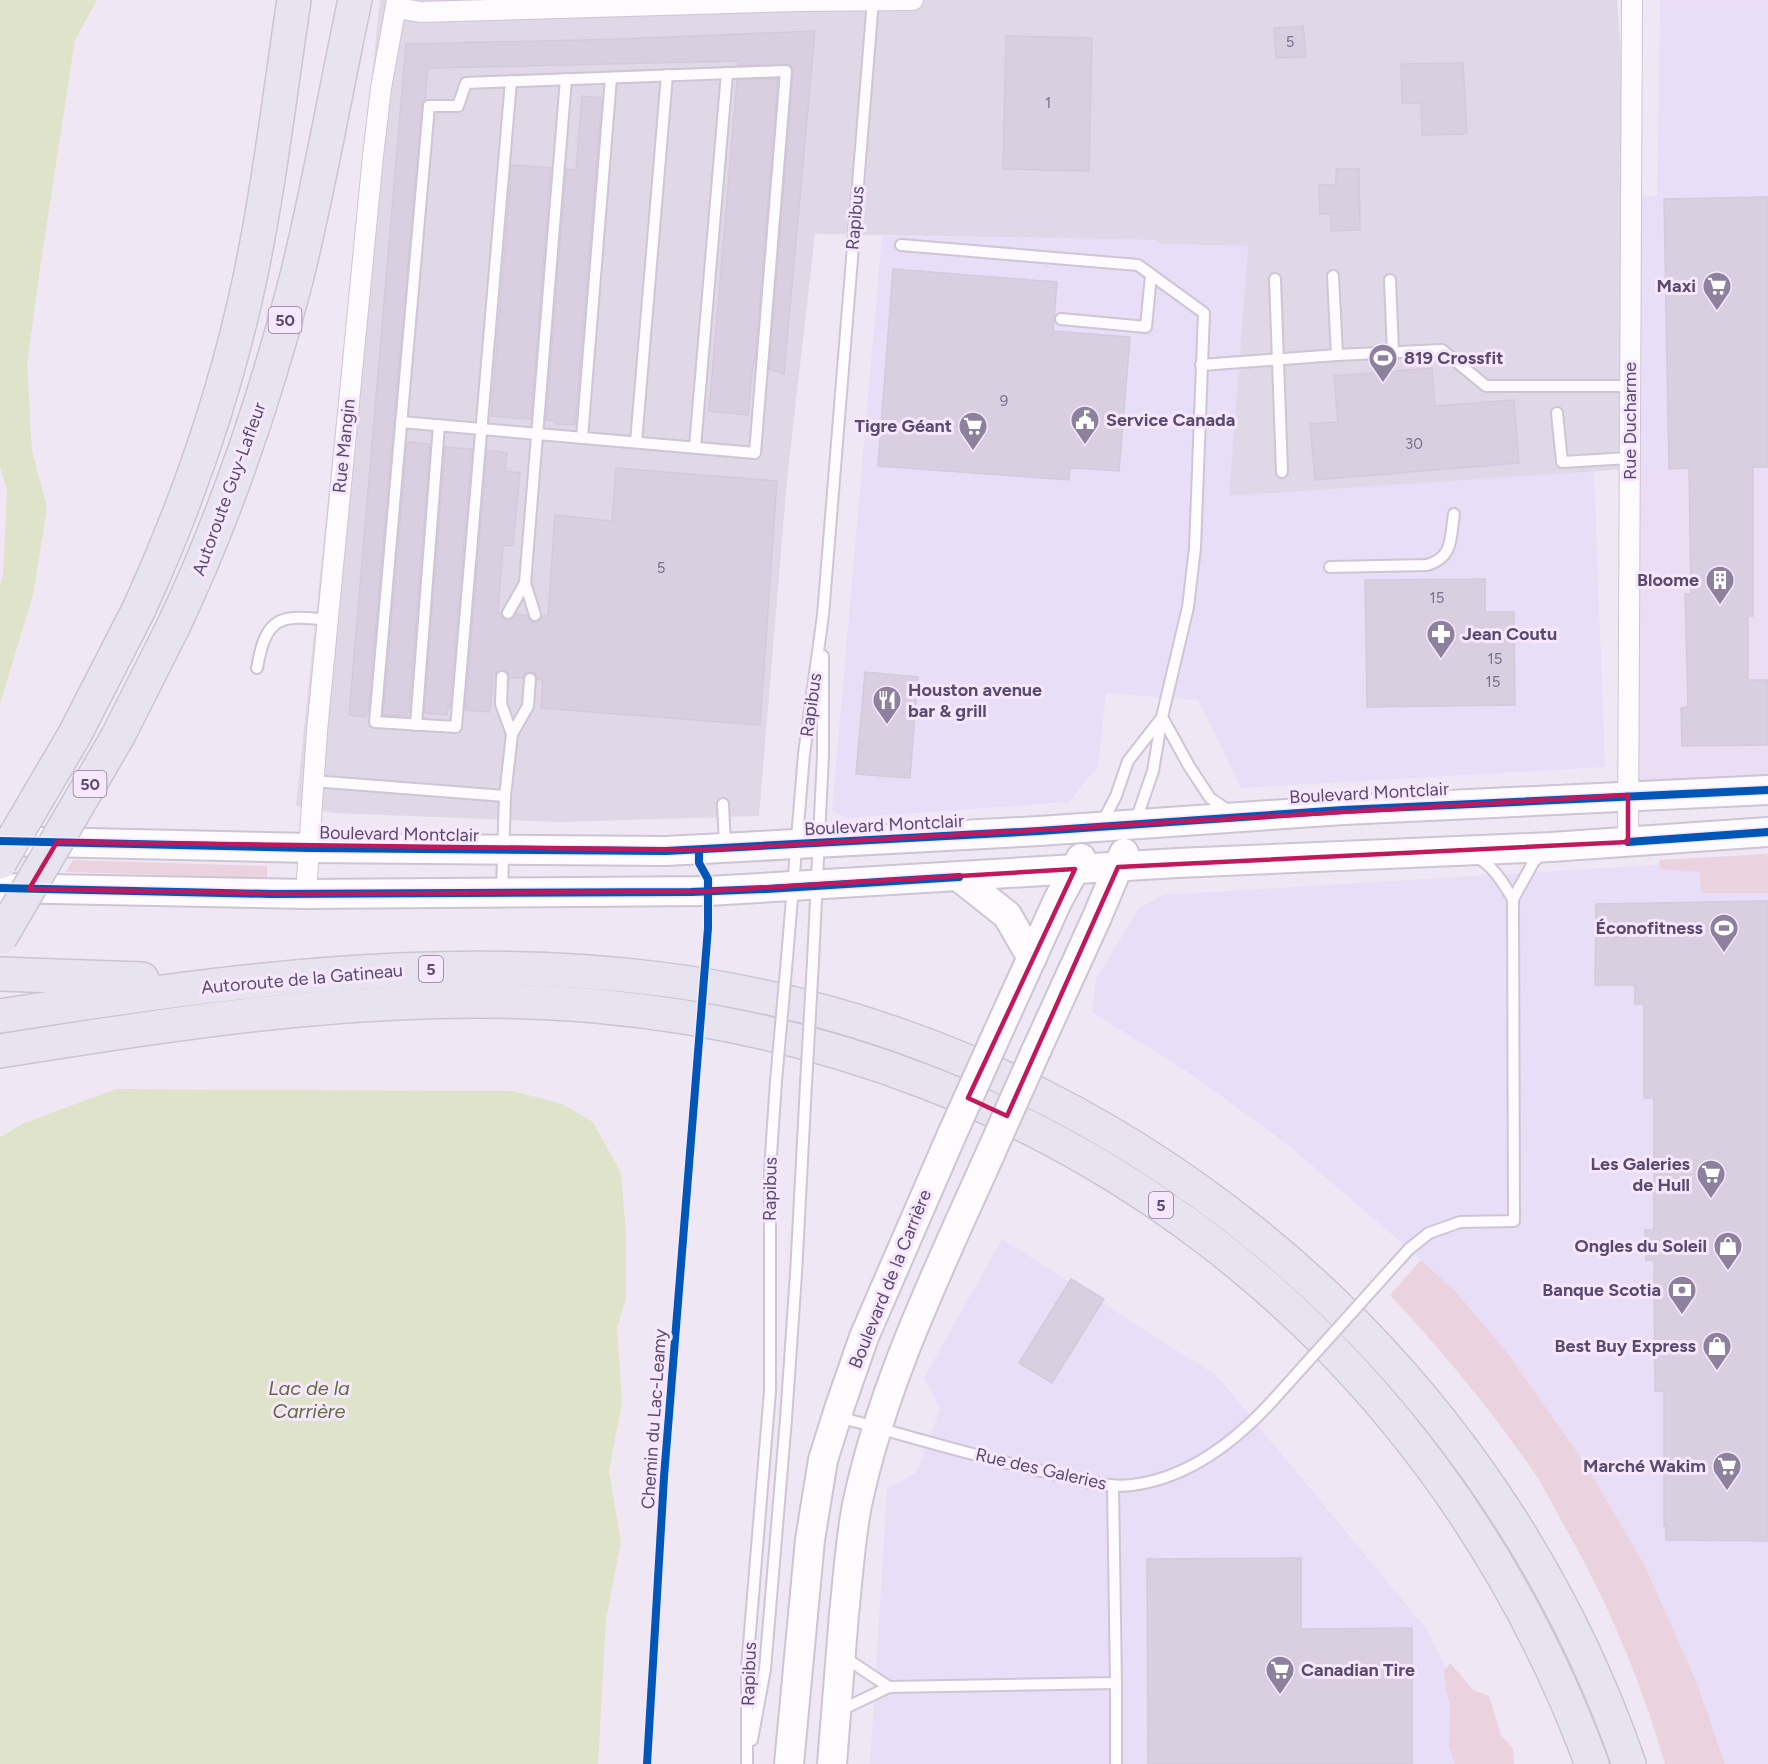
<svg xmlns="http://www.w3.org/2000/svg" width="1768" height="1764" font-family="Figtree,sans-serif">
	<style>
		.residential { fill: #ebddf3 }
		.commercial { fill: #e9def7 }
		.industrial { fill: #e0d8e6 }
		.green { fill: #ead3df }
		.water { fill: #dfe3ca }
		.building { fill: #d9cfe0; stroke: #d4cadc; stroke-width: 1.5 }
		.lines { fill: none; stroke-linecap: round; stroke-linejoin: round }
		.lane-casing { stroke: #cec5d5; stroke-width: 14 }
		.street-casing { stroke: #cec5d5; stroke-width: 22 }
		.secondary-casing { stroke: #cdc4d4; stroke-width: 32 }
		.highway-casing { stroke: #ccc4d3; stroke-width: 36 }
		.lane { stroke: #fdfbfd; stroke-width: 10 }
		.street { stroke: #fdfbfd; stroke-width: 20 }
		.secondary { stroke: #fdfbfd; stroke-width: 28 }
		.highway { stroke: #e8e4ef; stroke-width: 33 }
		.lane-bridge-casing { stroke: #cec5d5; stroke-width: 14; stroke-linecap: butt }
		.secondary-bridge-casing { stroke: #cdc4d4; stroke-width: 32; stroke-linecap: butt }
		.highway-bridge-casing { stroke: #ccc4d3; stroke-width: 36; stroke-linecap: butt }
		.lane-bridge { stroke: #fdfbfd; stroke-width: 10 }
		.secondary-bridge { stroke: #fdfbfd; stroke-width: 28 }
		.highway-bridge { stroke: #e8e4ef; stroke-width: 33 }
		.cycleway-casing { stroke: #f6e7fd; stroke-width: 11 }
		.cycleway { stroke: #0057b8; stroke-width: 8 }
		.marked { fill: none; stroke: #c2185b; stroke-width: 4.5; stroke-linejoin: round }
		.labels { text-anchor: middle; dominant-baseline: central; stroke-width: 6; stroke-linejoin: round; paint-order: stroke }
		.number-label { font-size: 15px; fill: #7c6e8d }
		.shield { fill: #f6e7fd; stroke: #89799a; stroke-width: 1.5 }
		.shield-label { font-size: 16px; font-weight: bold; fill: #5a4a6f }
		.street-label { font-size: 18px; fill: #5a4a6f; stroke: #f6e7fd }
		.poi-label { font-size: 18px; font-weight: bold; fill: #5a4a6f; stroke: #f6e7fd; text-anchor: end }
		.water-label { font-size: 20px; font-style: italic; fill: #626d3d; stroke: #f6e7fd }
	</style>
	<rect width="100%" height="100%" fill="#f0e7f4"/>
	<!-- residential -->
	<g class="residential">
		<polygon points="1660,0 1768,0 1768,4 1660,5"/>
		<polygon points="1629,469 1768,469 1768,790 1628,795"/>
	</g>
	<!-- commercial -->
	<g class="commercial">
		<polygon points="1768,4 1768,469 1629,469 1631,197 1657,196 1660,5"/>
		<polygon points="882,236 1155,240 1162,244 1248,246 1229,496 1594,471 1605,767 1241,788 1198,700 1106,693 1098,766 1069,802 845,818 832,811"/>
		<polygon points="1768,858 1768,1764 1725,1764 1697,1683 1645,1566 1584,1462 1506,1351 1456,1292 1409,1249 1288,1145 1191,1074 1092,1012 1096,979 1139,908 1163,895"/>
		<polygon points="1002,1239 1217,1376 1425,1627 1484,1746 1489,1764 870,1764 887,1489 917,1472 940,1409 924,1378"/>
	</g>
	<!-- industrial -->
	<polygon class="industrial" points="380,0 1617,0 1631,197 1629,469 1229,496 1248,246 1162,244 1155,240 815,234 787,480 759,816 559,822 334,813 296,806"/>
	<!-- green -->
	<g class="green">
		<polygon points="1768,854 1768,893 1701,893 1700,872 1660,869 1659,860"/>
		<polygon points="73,860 267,866 267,878 66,872"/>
		<path d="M 1421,1260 L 1456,1292 L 1506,1351 L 1584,1462 L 1645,1566 L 1697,1683 L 1725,1764 L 1665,1764 C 1640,1678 1607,1600 1562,1522 C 1553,1505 1544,1487 1533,1471 C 1490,1408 1441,1350 1390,1295 Z"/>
		<polygon points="1450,1663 1473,1690 1489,1696 1501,1735 1513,1749 1514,1764 1455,1764 1449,1747 1450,1703 1446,1691 1444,1672"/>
	</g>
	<!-- water -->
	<g class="water">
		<polygon points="0,0 97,0 75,40 40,268 27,365 32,450 47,508 33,595 0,704 0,585 3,577 7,490 0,467"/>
		<polygon points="116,1089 513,1091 562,1104 593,1122 621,1173 626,1235 626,1299 617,1328 622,1403 609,1471 621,1542 606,1619 598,1764 0,1764 0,1137 24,1123"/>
	</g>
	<!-- building -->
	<g class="building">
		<polygon points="1303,26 1306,57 1276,58 1274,28"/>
		<polygon points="815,31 784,374 769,369 793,72 790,65 738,65 738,61 428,68 425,100 422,105 368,714 366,714 366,717 349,715 406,44 623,39"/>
		<polygon points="1006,36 1092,38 1089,171 1003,169"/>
		<polygon points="1463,63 1467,134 1422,135 1421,103 1402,103 1401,64"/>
		<polygon points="778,79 755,363 753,363 748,415 709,411 737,80"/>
		<polygon points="582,96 602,98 575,425 555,424 555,421 546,420 566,169 576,170"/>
		<polygon points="512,165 551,168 531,419 491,416"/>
		<polygon points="1336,169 1359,169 1360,230 1331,231 1331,214 1320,214 1319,185 1336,185"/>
		<polygon points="1768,197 1768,467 1753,467 1753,616 1748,616 1748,680 1768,680 1768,745 1682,746 1681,708 1688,707 1685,594 1691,594 1689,468 1669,469 1664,199"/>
		<polygon points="893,269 1057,282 1053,331 1130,337 1119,471 1070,468 1069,480 878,466"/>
		<polygon points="1432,368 1435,406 1514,400 1519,463 1315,480 1310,424 1338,422 1334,376"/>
		<polygon points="407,442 429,444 430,447 409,712 407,712 407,716 383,715"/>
		<polygon points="445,447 472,449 450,708 448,708 447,715 424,713"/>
		<polygon points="487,450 507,453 505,471 520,473 513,546 503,545 498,613 501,613 502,617 507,620 512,619 516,614 527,615 530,620 534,622 540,620 542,616 548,616 555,515 612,521 616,468 777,481 760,725 541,708 543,680 537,679 535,673 530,672 524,674 523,678 509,678 508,673 503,670 498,671 493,677 490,712 465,710"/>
		<polygon points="1485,579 1485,612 1514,612 1515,705 1367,707 1365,580"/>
		<polygon points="865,672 918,677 910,778 856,774"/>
		<polygon points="1768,901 1768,1541 1666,1540 1666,1525 1664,1526 1664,1391 1655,1391 1654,1260 1646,1260 1645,1230 1654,1230 1654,1098 1644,1098 1644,1004 1635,1004 1635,985 1595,985 1596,904"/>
		<polygon points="1071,1279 1104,1299 1052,1383 1019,1363"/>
		<polygon points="1301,1558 1301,1629 1412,1628 1412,1764 1148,1764 1147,1559"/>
	</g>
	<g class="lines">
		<!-- lane casing -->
		<g class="lane-casing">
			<g id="lane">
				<polyline points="901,245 1138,265 1204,313 1195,548 1188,607 1162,717 1153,771 1135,823"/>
				<polyline points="1333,276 1337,355"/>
				<polyline points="1275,279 1282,472"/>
				<polyline points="1390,280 1393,352"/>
				<polyline points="1061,319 1146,327 1151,275"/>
				<polyline points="1201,365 1337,355 1442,350 1486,386 1630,386"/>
				<polyline points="1557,413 1562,462 1629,458"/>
				<path d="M 401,422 C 519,433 637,442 755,453 L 786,71 L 466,83 L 458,106 L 429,106 L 375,722 L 456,727 L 511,81"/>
				<polyline points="582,438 611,78"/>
				<polyline points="636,442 667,75"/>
				<polyline points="695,447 727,73"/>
				<path d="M 1330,567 L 1427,565 C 1454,557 1450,538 1454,514"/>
				<polyline points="525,583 566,79"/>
				<polyline points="508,613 525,583 535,615"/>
				<path d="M 257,668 C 266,617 279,614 327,620"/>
				<polyline points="502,677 501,704 512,734"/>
				<polyline points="1162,717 1189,766 1210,798 1229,811"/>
				<polyline points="416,725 439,425"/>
				<polyline points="313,781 505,796"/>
				<polyline points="723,804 725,845"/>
				<polyline points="1102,823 1116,796 1128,761 1160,720"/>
				<polyline points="502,891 505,796 512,734 528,706 530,679"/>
				<polyline points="1513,899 1534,861 1544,853"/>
				<polyline points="787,958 804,754 823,615 873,0"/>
				<polyline points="813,961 823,755 823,656"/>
				<path d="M 1409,1249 L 1429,1233 L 1460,1222 L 1514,1221 L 1513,899 C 1503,883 1493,865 1476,857"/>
				<path d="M 839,1417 C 911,1437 983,1459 1055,1474 C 1080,1480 1106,1488 1132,1485 C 1189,1478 1237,1440 1274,1399"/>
				<polyline points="844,1657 889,1687"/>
				<polyline points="1116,1683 1116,1764"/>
				<polyline points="839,1711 889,1687 1116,1683 1113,1486"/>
				<polyline points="752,1740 765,1669 786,1419 796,1274 806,1084"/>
				<polyline points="747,1764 747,1668 770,1391 770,1170 776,1081"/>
			</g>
		</g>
		<!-- street casing -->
		<g class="street-casing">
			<g id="street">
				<polyline points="396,8 421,12 798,1 913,0"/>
				<polyline points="1628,842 1632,0"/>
				<polyline points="306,894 317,731 373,156 381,88 397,0"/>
			</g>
		</g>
		<!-- secondary casing -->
		<g class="secondary-casing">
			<g id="secondary">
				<polyline points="0,841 310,848 666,851 1039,831 1343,810 1768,790"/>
				<polyline points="959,877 1007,915 1032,958"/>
				<polyline points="0,888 306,894 708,891 1177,863 1551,847 1768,832"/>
				<polyline points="998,1032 1058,900 1081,858"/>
				<polyline points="1036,1051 1097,917 1124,853"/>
				<polyline points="789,1764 810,1540 823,1460 840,1406 864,1337 953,1132"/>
				<path d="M 832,1764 C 836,1714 840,1664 844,1614 C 848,1578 850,1541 857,1505 C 883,1381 940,1267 991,1152"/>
			</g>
		</g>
		<!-- highway casing -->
		<g class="highway-casing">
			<g id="highway">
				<path d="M 139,609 C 187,504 226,392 250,278 C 269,187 280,93 294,0"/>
				<path d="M 173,627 C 226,515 265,400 296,280 C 319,188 335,93 355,0"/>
				<polyline points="0,974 142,979"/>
				<path d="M 0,1016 C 215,982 435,952 652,978 C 1098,1031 1482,1340 1629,1764"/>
				<path d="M 0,1051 C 197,1020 396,988 596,1006 C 1056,1047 1431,1331 1592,1764"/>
			</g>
		</g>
		<!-- lane -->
		<use href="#lane" class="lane"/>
		<!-- street -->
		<use href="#street" class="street"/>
		<!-- secondary -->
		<use href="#secondary" class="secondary"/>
		<!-- highway -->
		<use href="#highway" class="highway"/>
		<!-- lane-bridge casing -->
		<g class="lane-bridge-casing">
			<g id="lane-bridge">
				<polyline points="776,1081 787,958"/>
				<polyline points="806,1084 813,961"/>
				<polyline points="1274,1399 1409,1249"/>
			</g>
		</g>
		<!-- secondary-bridge casing -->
		<g class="secondary-bridge-casing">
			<g id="secondary-bridge">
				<polyline points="953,1132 998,1032"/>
				<polyline points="991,1152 1036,1051"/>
			</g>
		</g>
		<!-- highway-bridge casing -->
		<g class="highway-bridge-casing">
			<g id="highway-bridge">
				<polyline points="0,862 75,734 139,609"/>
				<polyline points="0,938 118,736 173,627"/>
			</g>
		</g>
		<!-- lane-bridge -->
		<use href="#lane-bridge" class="lane-bridge"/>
		<!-- secondary-bridge -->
		<use href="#secondary-bridge" class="secondary-bridge"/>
		<!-- highway-bridge -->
		<use href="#highway-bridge" class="highway-bridge"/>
		<!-- cycleway casing -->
		<g class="cycleway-casing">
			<g id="cycleway">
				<polyline points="0,841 310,848 666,851 1039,831 1343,810 1768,790"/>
				<polyline points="1628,842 1768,832"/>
				<polyline points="0,888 272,894 691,892 767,889 959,877"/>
				<polyline points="647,1764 664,1477 708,928 708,879 699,863 699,850"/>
			</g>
		</g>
		<!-- cycleway -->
		<use href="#cycleway" class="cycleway"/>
	</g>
	<!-- marked area -->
	<path class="marked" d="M 1628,795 L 1628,842 L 1118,867 L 1007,1116 L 968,1098 L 1075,869 L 708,891 L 306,894 L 29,889 L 57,842 L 699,850 Z"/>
	<!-- icons -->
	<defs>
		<g id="supermarket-pin" transform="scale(1.5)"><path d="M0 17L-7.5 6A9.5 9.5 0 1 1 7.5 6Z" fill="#8e819e" stroke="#f6e7fd"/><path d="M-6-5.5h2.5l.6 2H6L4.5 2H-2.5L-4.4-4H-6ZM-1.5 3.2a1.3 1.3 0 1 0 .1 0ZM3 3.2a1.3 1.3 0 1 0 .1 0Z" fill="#fff"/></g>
		<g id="stadium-pin" transform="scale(1.5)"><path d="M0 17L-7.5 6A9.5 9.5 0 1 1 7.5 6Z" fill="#8e819e" stroke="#f6e7fd"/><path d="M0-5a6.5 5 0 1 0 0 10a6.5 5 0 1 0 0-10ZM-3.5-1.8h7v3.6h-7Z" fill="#fff"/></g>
		<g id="civic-pin" transform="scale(1.5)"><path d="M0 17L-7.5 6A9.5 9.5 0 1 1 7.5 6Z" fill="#8e819e" stroke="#f6e7fd"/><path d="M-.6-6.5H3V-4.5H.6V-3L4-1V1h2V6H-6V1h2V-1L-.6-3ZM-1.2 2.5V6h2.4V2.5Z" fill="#fff"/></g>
		<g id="building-pin" transform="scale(1.5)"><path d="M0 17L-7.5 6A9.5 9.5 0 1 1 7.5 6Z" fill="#8e819e" stroke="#f6e7fd"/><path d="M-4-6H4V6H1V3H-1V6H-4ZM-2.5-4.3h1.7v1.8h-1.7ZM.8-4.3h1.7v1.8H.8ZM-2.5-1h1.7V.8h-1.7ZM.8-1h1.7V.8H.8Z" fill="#fff"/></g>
		<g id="pharmacy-pin" transform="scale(1.5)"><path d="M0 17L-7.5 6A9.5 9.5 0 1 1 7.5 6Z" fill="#8e819e" stroke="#f6e7fd"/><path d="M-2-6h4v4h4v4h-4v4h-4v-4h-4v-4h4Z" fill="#fff"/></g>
		<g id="restaurant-pin" transform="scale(1.5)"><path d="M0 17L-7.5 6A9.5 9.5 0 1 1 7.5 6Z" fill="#8e819e" stroke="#f6e7fd"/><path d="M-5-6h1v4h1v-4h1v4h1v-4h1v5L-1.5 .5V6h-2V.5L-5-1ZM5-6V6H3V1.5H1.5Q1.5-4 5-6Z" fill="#fff"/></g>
		<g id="shop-pin" transform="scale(1.5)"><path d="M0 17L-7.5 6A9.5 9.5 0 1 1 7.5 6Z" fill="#8e819e" stroke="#f6e7fd"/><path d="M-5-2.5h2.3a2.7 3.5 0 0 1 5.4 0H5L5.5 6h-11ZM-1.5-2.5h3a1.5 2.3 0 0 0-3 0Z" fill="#fff"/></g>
		<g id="bank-pin" transform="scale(1.5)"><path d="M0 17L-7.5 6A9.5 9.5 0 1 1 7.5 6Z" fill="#8e819e" stroke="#f6e7fd"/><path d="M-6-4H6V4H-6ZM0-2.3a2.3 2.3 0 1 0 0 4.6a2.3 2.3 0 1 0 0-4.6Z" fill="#fff"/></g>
	</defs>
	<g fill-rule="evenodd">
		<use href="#supermarket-pin" x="1717" y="286"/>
		<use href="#stadium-pin" x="1383" y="358"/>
		<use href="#civic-pin" x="1085" y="420"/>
		<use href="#supermarket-pin" x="973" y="426"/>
		<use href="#building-pin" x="1720" y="580"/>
		<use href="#pharmacy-pin" x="1441" y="634"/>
		<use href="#restaurant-pin" x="887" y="700"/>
		<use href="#stadium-pin" x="1724" y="928"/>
		<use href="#supermarket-pin" x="1711" y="1174"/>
		<use href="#shop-pin" x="1728" y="1246"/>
		<use href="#bank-pin" x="1682" y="1290"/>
		<use href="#shop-pin" x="1717" y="1346"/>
		<use href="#supermarket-pin" x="1727" y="1466"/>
		<use href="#supermarket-pin" x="1280" y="1670"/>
	</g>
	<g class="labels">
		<!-- number labels -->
		<g class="number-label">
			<text x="1290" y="42">5</text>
			<text x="1048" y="103">1</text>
			<text x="1004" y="401">9</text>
			<text x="1414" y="444">30</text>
			<text x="661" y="568">5</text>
			<text x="1437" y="598">15</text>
			<text x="1495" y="659">15</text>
			<text x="1493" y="682">15</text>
		</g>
		<!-- shield labels -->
		<g class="shield">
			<rect x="268.5" y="307" width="33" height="26" rx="4.5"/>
			<rect x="73.5" y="771" width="33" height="26" rx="4.5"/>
			<rect x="419" y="956" width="24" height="26" rx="4.5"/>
			<rect x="1149" y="1192" width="24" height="26" rx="4.5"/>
		</g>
		<g class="shield-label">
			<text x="285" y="320">50</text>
			<text x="90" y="784">50</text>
			<text x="431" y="969">5</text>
			<text x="1161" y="1205">5</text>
		</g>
		<!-- street labels -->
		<g class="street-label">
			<text transform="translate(855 218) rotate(-85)">Rapibus</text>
			<text transform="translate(1630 421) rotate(-90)">Rue Ducharme</text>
			<text transform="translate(344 446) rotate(-84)">Rue Mangin</text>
			<text transform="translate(229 489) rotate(-70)">Autoroute Guy-Lafleur</text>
			<text transform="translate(811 705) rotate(-82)">Rapibus</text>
			<text transform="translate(1369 793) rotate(-3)">Boulevard Montclair</text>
			<text transform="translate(884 825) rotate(-3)">Boulevard Montclair</text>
			<text transform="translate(399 834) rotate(1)">Boulevard Montclair</text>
			<text transform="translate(302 979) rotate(-5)">Autoroute de la Gatineau</text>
			<text transform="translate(770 1189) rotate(-89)">Rapibus</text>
			<text transform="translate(890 1279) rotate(-68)">Boulevard de la Carrière</text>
			<text transform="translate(654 1419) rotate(-86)">Chemin du Lac-Leamy</text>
			<text transform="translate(1041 1469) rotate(13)">Rue des Galeries</text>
			<text transform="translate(749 1674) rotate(-88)">Rapibus</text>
		</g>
		<!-- poi labels -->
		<g class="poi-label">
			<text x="1696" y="286">Maxi</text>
			<text x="1404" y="358" text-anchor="start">819 Crossfit</text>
			<text x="1106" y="420" text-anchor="start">Service Canada</text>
			<text x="952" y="426">Tigre Géant</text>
			<text x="1699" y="580">Bloome</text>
			<text x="1462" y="634" text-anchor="start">Jean Coutu</text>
			<text x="908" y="690" text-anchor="start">Houston avenue<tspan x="908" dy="21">bar &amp; grill</tspan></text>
			<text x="1703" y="928">Éconofitness</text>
			<text x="1690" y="1164">Les Galeries<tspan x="1690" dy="21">de Hull</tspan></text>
			<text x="1707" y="1246">Ongles du Soleil</text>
			<text x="1661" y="1290">Banque Scotia</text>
			<text x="1696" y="1346">Best Buy Express</text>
			<text x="1706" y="1466">Marché Wakim</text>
			<text x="1301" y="1670" text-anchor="start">Canadian Tire</text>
		</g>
		<!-- water labels -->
		<g class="water-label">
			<text x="309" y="1388">Lac de la<tspan x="309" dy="23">Carrière</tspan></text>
		</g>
	</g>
</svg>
